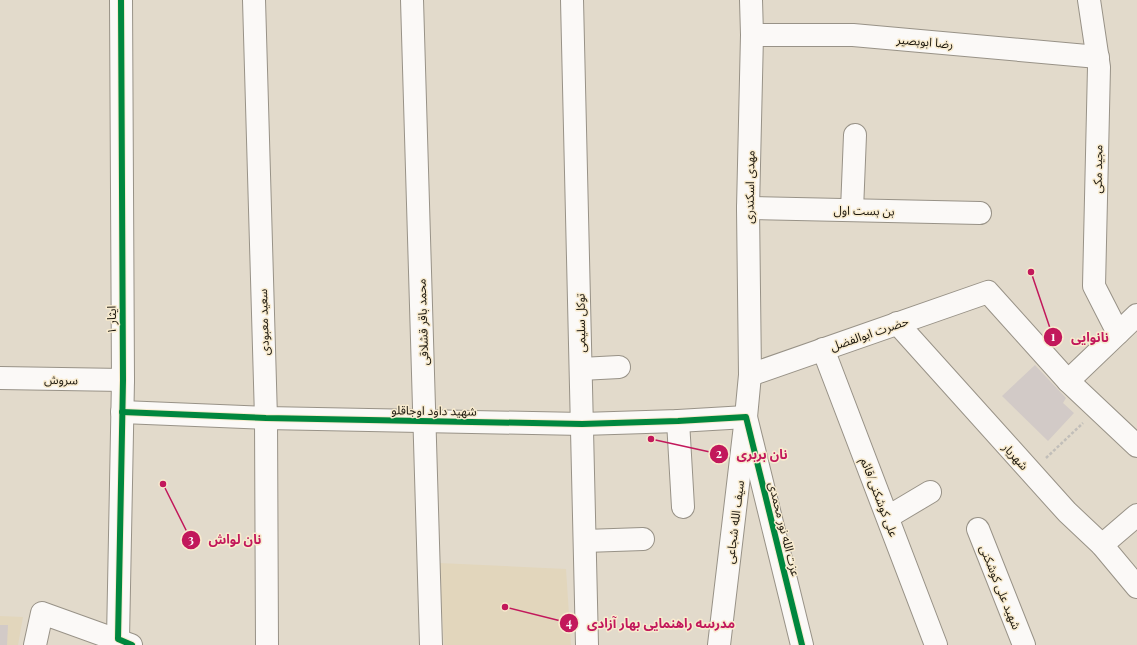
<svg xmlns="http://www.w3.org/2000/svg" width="1137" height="645" font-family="'Playfair Display','Noto Sans Arabic',serif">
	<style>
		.built { fill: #e2d6bc }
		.building { fill: #d2cac7 }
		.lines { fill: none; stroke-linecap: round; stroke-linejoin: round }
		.minor-casing { stroke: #989287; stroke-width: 24 }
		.path { stroke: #c1beb9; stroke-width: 2.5; stroke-dasharray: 3 2; stroke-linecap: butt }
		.minor { stroke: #fbf9f7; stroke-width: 22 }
		.cycleway-casing { stroke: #f8ebcf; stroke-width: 8 }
		.cycleway { stroke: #00873e; stroke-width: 6 }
		.labels { text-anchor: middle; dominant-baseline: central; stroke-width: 3; stroke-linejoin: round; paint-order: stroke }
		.street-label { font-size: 12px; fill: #1c170d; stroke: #f8ebcf }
		.leader { fill: none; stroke: #c2185b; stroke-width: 1.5 }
		.callout-dot { fill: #c2185b; stroke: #f8ebcf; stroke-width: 1.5 }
		.mark-label { font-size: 12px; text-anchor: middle; font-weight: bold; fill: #fff }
		.callout-label { font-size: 13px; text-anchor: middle; font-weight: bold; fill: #c2185b; stroke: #f8ebcf; stroke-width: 3; stroke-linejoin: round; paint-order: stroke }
	</style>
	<rect width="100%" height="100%" fill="#e2dacb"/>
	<!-- built -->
	<g class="built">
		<polygon points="439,563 566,569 571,645 444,645"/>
		<polygon points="0,616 23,617 18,645 0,645"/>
	</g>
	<!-- building -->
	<g class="building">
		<polygon points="1035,365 1066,398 1063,403 1074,413 1048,441 1002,396"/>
		<polygon points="0,625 8,625 7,645 0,645"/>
	</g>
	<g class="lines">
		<!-- minor casing -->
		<g class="minor-casing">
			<g id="minor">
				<polyline points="254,0 266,418 267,645"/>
				<polyline points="412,0 431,645"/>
				<polyline points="572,0 587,645"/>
				<polyline points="1089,0 1099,67 1094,286 1118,333"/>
				<polyline points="752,35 853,35 1098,57"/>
				<polyline points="748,208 980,213"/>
				<polyline points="852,210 855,135"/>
				<polyline points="897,323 1067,512 1102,545 1137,587"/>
				<polyline points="823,349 936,645"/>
				<polyline points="581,369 619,367"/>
				<polyline points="750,375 988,292 1068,381 1137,446"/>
				<polyline points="0,378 123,380"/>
				<polyline points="1068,381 1137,315"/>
				<polyline points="122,412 266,418 582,424 678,421 746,417 802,645"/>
				<polyline points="678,421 683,507"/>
				<polyline points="888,517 930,492"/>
				<polyline points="978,529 1024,645"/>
				<polyline points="585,541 643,539"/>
				<polyline points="1102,545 1137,515"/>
				<polyline points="118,639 123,380 121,0"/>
				<polyline points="35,645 42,613 131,645"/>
				<polyline points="719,645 746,417 750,375 748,208 752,35 751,0"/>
			</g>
		</g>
		<!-- path -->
		<polyline class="path" points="1046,458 1083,423"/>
		<!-- minor -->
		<use href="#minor" class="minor"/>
		<!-- cycleway casing -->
		<g class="cycleway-casing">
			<g id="cycleway">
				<polyline points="121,0 123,380 118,639 132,645"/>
				<polyline points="122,412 266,418 582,424 678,421 746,417 802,645"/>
			</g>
		</g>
		<!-- cycleway -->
		<use href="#cycleway" class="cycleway"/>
	</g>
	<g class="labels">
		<!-- street labels -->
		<g class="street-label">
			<text transform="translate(925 41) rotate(5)">رضا ابوبصیر</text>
			<text transform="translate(1097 169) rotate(-89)">مجید مکی</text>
			<text transform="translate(749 187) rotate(-89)">مهدی اسکندری</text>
			<text transform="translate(864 210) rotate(1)">بن بست اول</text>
			<text transform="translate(111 320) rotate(-90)">ایثار ۱</text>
			<text transform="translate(263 322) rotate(-92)">سعید معبودی</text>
			<text transform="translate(422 322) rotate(-92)">محمد باقر قشلاقی</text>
			<text transform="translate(580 323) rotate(-91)">توکل سلیمی</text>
			<text transform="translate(869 333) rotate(-19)">حضرت ابوالفضل</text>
			<text transform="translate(61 379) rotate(1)">سروش</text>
			<text transform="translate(434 410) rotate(1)">شهید داود اوجاقلو</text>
			<text transform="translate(1016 456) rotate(48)">شهریار</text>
			<text transform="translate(880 497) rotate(69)">علی کوشکنی/قائم</text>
			<text transform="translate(734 522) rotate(-83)">سیف الله شجاعی</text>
			<text transform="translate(785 529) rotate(76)">عزت الله نور محمدی</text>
			<text transform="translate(1001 587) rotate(68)">شهید علی کوشکنی</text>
		</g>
	</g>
	<!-- callouts -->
	<path class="leader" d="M1031 272L1053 337M651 439L719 454M163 484L191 540M505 607L569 623"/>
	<g class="callout-dot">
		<circle cx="1031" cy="272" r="4"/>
		<circle cx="651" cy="439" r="4"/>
		<circle cx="163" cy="484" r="4"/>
		<circle cx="505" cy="607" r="4"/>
		<circle cx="1053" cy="337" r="10"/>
		<circle cx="719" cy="454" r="10"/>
		<circle cx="191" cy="540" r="10"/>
		<circle cx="569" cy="623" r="10"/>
	</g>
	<g class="mark-label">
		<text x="1053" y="341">1</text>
		<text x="719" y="458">2</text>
		<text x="191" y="544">3</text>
		<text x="569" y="627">4</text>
	</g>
	<g class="callout-label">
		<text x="1090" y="342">نانوایی</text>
		<text x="762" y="459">نان بربری</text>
		<text x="235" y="544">نان لواش</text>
		<text x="661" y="628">مدرسه راهنمایی بهار آزادی</text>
	</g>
</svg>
